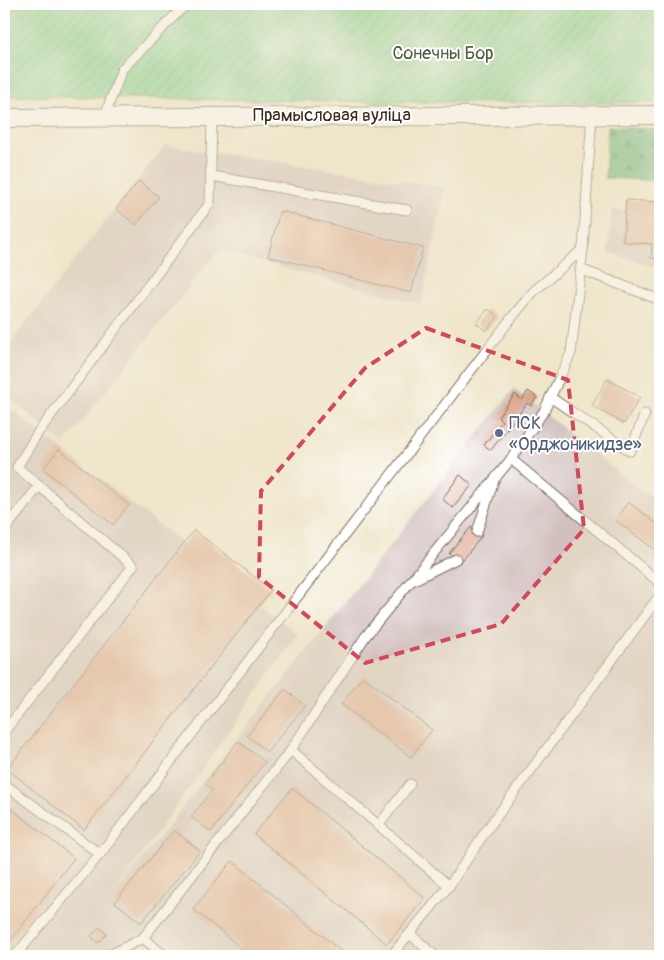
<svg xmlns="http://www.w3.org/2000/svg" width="664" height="960" font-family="Pangolin,sans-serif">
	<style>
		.industrial { fill: #d1c0bd }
		.forest { fill: url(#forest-firs); stroke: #52704e }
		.garden { fill: url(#garden-furrows); stroke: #5e7e59 }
		.building { fill: #dba58c }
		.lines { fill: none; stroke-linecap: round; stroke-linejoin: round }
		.lane-casing { stroke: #7a6c5a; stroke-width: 11 }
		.street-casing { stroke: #7a6c5a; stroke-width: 20 }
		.lane { stroke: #fff; stroke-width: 9 }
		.street { stroke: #fff; stroke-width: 18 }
		.marked { fill: none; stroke: #d1495b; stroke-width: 4; stroke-dasharray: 10 6; stroke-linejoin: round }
		.service-dot { fill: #5c6f8a; stroke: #fff; stroke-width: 2 }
		.labels { text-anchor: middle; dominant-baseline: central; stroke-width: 4; stroke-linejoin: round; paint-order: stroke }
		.park-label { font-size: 18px; fill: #505d41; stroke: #fff }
		.street-label { font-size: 18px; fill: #3b2a1e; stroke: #fff }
		.service-label { font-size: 18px; fill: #4e5e75; stroke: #fff; text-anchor: start }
	</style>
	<defs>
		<pattern id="forest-firs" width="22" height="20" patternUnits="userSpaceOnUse" patternTransform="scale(1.25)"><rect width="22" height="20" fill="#69b57e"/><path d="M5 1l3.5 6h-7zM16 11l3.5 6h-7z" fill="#589367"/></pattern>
		<pattern id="garden-furrows" width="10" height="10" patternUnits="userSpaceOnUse" patternTransform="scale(1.25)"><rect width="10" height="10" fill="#82d394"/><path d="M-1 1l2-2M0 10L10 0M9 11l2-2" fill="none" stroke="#71b57f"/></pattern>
	</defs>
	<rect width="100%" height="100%" fill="#fff"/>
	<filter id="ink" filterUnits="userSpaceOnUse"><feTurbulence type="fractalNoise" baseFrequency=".02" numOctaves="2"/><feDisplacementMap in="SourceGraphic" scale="10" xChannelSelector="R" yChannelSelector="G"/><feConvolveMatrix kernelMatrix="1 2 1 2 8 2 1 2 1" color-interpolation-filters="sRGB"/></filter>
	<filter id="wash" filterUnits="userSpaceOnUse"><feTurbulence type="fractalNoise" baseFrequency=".0096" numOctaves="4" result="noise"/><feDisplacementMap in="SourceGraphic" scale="20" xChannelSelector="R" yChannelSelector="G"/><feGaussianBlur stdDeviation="1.12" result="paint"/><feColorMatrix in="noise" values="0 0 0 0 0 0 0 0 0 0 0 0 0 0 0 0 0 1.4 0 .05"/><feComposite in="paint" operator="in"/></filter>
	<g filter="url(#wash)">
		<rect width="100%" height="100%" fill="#efe6ca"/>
		<!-- industrial -->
		<g class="industrial">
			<polygon points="165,145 446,187 421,304 218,251 64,444 4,393 4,351"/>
			<polygon points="626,200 660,202 660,269 608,252 612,209 625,210"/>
			<polygon points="514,389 640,490 660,500 660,956 4,956 4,404 298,634 108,902"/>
		</g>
		<!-- forest -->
		<polygon class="forest" points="608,126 660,130 660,181 605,178"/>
		<!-- garden -->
		<polygon class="garden" points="4,4 660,4 660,103 389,102 4,96"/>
		<g id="blocks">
			<!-- building -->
			<g class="building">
				<polygon points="139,181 159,197 136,225 116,209"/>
				<polygon points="626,200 660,202 660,259 651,258 652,244 623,242"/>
				<polygon points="280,211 423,248 411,293 268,256"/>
				<polygon points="488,309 498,317 486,331 476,323"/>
				<polygon points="607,379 640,397 624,424 592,406"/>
				<polygon points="528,391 537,397 531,406 527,403 491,450 484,445 502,421 498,417 515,394 522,400"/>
				<polygon points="59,449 129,505 113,525 43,469"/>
				<polygon points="460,475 472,485 453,508 442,499"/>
				<polygon points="628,502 660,526 660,547 657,551 615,520"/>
				<polygon points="471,527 482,536 460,563 449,553"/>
				<polygon points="194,530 271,590 84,830 7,769"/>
				<polygon points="363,676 432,730 411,757 341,704"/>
				<polygon points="285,689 305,706 267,752 247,736"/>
				<polygon points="238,741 265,762 211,832 191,817 212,790 205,784"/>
				<polygon points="292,788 425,898 387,944 254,834"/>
				<polygon points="4,803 74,858 4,949"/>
				<polygon points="174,830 200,851 141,923 115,902"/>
				<polygon points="232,861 347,956 251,956 193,909"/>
				<polygon points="99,927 107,934 98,943 91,936"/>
			</g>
		</g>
	</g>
	<g filter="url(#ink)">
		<use href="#blocks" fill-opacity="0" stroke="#7a6c5a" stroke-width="1"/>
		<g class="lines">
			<!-- lane casing -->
			<g class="lane-casing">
				<g id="lane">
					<polyline points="104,118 122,69 186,4"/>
					<polyline points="211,176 407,210"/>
					<polyline points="580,269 660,300"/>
					<polyline points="550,397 630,451 645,414"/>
					<polyline points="511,459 660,583"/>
					<polyline points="4,531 39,486"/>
					<polyline points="477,532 493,483"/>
					<polyline points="412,581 456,559"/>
					<polyline points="4,732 133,566 17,467 37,434 210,203 212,116"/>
					<polyline points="291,750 449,886"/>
					<polyline points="4,784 100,854"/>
					<polyline points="378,826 410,784"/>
					<polyline points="410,934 435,956"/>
					<polyline points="143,938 165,956"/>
					<polyline points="15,956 100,854 509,321 533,292 583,249"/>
					<polyline points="108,956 143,938 291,750 365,637 511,459 544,411 571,353 583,249 592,114"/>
					<polyline points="391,956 449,886 486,831 660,595"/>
					<polyline points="656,956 660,951"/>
				</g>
			</g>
			<!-- street casing -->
			<g class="street-casing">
				<polyline id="street" points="4,118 660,115"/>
			</g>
			<!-- lane -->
			<use href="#lane" class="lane"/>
			<!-- street -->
			<use href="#street" class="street"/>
		</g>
	</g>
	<!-- marked area -->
	<path d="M0 0H664V960H0ZM 426,328 L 568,380 L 584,529 L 501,624 L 365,663 L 259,577 L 261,491 L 365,368 Z" fill="#efe6ca" fill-opacity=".55" fill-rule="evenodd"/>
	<path class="marked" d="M 426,328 L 568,380 L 584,529 L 501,624 L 365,663 L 259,577 L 261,491 L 365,368 Z"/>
	<!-- markers -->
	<circle class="service-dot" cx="499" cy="433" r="5"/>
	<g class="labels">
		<!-- park labels -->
		<g class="park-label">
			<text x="443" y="53">Сонечны Бор</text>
		</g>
		<!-- street labels -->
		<g class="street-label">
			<text x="332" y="115">Прамысловая вуліца</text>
		</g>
		<!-- service labels -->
		<g class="service-label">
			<text x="509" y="423">ПСК<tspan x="509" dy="21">«Орджоникидзе»</tspan></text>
		</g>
	</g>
	<!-- margin -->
	<rect width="664" height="960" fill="none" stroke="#fff" stroke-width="20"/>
</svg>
